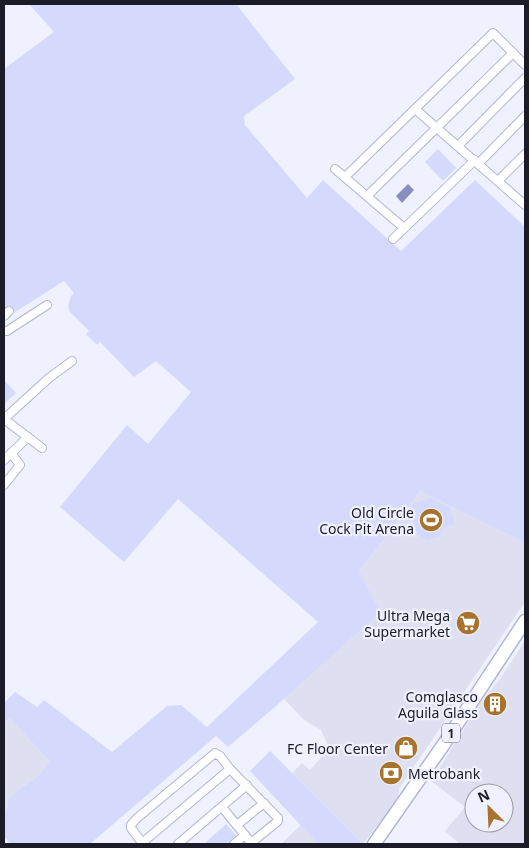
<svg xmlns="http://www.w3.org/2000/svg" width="529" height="848" font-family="'Noto Sans',sans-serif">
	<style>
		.built { fill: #dee0f1; fill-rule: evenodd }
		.green { fill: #d5dafd }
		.water { fill: #898ec0 }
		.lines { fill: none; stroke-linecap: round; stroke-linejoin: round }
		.minor-casing { stroke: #b1b5d5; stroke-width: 10 }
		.trunk-casing { stroke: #b1b5d5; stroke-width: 15 }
		.minor { stroke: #fff; stroke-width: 8 }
		.trunk { stroke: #fff; stroke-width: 12 }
		.labels { text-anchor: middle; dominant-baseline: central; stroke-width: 4.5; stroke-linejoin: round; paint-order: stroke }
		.shield { fill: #eff1ff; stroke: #5b5c68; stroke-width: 1 }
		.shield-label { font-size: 12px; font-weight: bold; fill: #1b1c28 }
		.poi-label { font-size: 14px; fill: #1b1c28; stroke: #eff1ff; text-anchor: end }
	</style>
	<rect width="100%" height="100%" fill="#eff1ff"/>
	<!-- built -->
	<g class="built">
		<polygon points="420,491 525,543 525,602 399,789 399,798 363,844 292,773 302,763 310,770 329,748 321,730 304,720 284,699 344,643 359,571 391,530"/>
		<path d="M 525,641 L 525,844 L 460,844 L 445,831 L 465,807 L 431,781 L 482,701 L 500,679 ZM 474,793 L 504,793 L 504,823 L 474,823 Z"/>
		<polygon points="10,717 50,762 36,778 21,788 8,809 4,813 4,723"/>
		<polygon points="301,825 318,844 281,844"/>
	</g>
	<!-- green -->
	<g class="green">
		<polygon points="29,4 236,4 295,79 244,116 245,125 307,198 323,180 401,251 475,180 525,227 525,543 420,491 391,530 359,571 380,612 284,699 228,747 216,736 90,844 10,844 4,836 4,813 8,808 8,800 21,788 36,778 50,762 10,718 4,723 4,703 15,692 37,707 44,700 112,752 167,706 181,705 207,727 318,622 178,499 124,562 60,507 127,425 148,444 191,392 156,361 134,377 100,342 97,345 86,334 89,331 70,312 68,306 71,296 74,293 64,281 12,314 8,310 4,314 4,69 54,32"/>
		<polygon points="438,149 456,168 443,181 425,162"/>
		<polygon points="4,380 16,393 4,404"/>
		<polygon points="432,498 450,508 455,524 443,527 438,537 427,540 417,534 414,522 404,518 414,503"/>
		<polygon points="270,751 363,844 318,844 250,771"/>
		<polygon points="226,824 238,838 231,844 206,844 205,843"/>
	</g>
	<!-- water -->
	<polygon class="water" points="408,184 414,190 402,203 396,196"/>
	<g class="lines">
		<!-- minor casing -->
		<g class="minor-casing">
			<g id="minor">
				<polyline points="415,109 525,205"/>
				<polyline points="458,146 525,78"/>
				<polyline points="479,163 525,116"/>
				<polyline points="335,169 404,228"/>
				<polyline points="345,177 493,33 525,65"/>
				<polyline points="498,181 525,154"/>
				<polyline points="367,196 513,53"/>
				<polyline points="393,239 475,160"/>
				<polyline points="4,316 9,311"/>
				<polyline points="4,331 7,331 47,305"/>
				<polyline points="4,419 49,378 72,361"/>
				<polyline points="4,419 42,448"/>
				<polyline points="4,460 28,437"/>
				<polyline points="4,485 20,465 11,453"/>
				<polyline points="222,807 252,844"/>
				<polyline points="237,825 264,803"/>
				<polyline points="142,843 230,769"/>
				<polyline points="143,844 131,828 131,825 136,819 215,753 220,756 230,769 278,818 278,821 251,843"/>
				<polyline points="178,844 247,785"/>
				<polyline points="234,844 245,835"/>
			</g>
		</g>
		<!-- trunk casing -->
		<g class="trunk-casing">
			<polyline id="trunk" points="374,844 444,744 525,621"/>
		</g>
		<!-- minor -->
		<use href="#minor" class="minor"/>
		<!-- trunk -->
		<use href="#trunk" class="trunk"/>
	</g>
	<!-- icons -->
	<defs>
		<g id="stadium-disc" transform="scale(1.25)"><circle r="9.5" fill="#a8732d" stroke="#eff1ff"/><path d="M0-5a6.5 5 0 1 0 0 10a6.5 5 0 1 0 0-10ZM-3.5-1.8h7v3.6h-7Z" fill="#fff"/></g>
		<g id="supermarket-disc" transform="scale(1.25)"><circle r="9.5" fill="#a8732d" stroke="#eff1ff"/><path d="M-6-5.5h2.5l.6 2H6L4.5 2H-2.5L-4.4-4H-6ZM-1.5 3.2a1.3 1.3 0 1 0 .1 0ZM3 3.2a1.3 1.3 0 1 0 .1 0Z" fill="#fff"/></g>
		<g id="building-disc" transform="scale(1.25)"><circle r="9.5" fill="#a8732d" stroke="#eff1ff"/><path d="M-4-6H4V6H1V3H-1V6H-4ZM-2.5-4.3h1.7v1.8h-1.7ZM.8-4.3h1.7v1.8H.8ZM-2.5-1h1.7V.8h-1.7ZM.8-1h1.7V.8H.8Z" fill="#fff"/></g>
		<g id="shop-disc" transform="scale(1.25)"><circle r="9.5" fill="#a8732d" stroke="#eff1ff"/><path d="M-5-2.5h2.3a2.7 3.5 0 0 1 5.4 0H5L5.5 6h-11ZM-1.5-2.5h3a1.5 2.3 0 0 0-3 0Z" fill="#fff"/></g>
		<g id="bank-disc" transform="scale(1.25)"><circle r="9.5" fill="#a8732d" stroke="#eff1ff"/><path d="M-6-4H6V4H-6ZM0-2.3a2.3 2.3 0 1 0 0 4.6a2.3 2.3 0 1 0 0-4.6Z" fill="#fff"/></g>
	</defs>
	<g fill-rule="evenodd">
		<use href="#stadium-disc" x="431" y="520"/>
		<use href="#supermarket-disc" x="468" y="623"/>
		<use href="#building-disc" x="495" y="704"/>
		<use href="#shop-disc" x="406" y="748"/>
		<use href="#bank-disc" x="391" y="773"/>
	</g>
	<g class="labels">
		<!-- shield labels -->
		<rect class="shield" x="442" y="723.5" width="18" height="19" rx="4"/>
		<g class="shield-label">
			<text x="451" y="733">1</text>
		</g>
		<!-- poi labels -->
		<g class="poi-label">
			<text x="414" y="512">Old Circle<tspan x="414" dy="16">Cock Pit Arena</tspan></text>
			<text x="450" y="615">Ultra Mega<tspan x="450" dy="16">Supermarket</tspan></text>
			<text x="478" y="696">Comglasco<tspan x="478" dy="16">Aguila Glass</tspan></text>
			<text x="388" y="748">FC Floor Center</text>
			<text x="408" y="773" text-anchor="start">Metrobank</text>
		</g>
	</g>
	<!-- border -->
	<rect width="529" height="848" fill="none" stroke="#1b1c28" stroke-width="10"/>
	<!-- north arrow -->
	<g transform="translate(489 808) rotate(336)"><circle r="24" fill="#eff1ff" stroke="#9a9ca9"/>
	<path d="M0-4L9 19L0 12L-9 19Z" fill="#a8732d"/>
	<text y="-8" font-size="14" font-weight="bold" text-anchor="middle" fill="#1b1c28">N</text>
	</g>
</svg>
